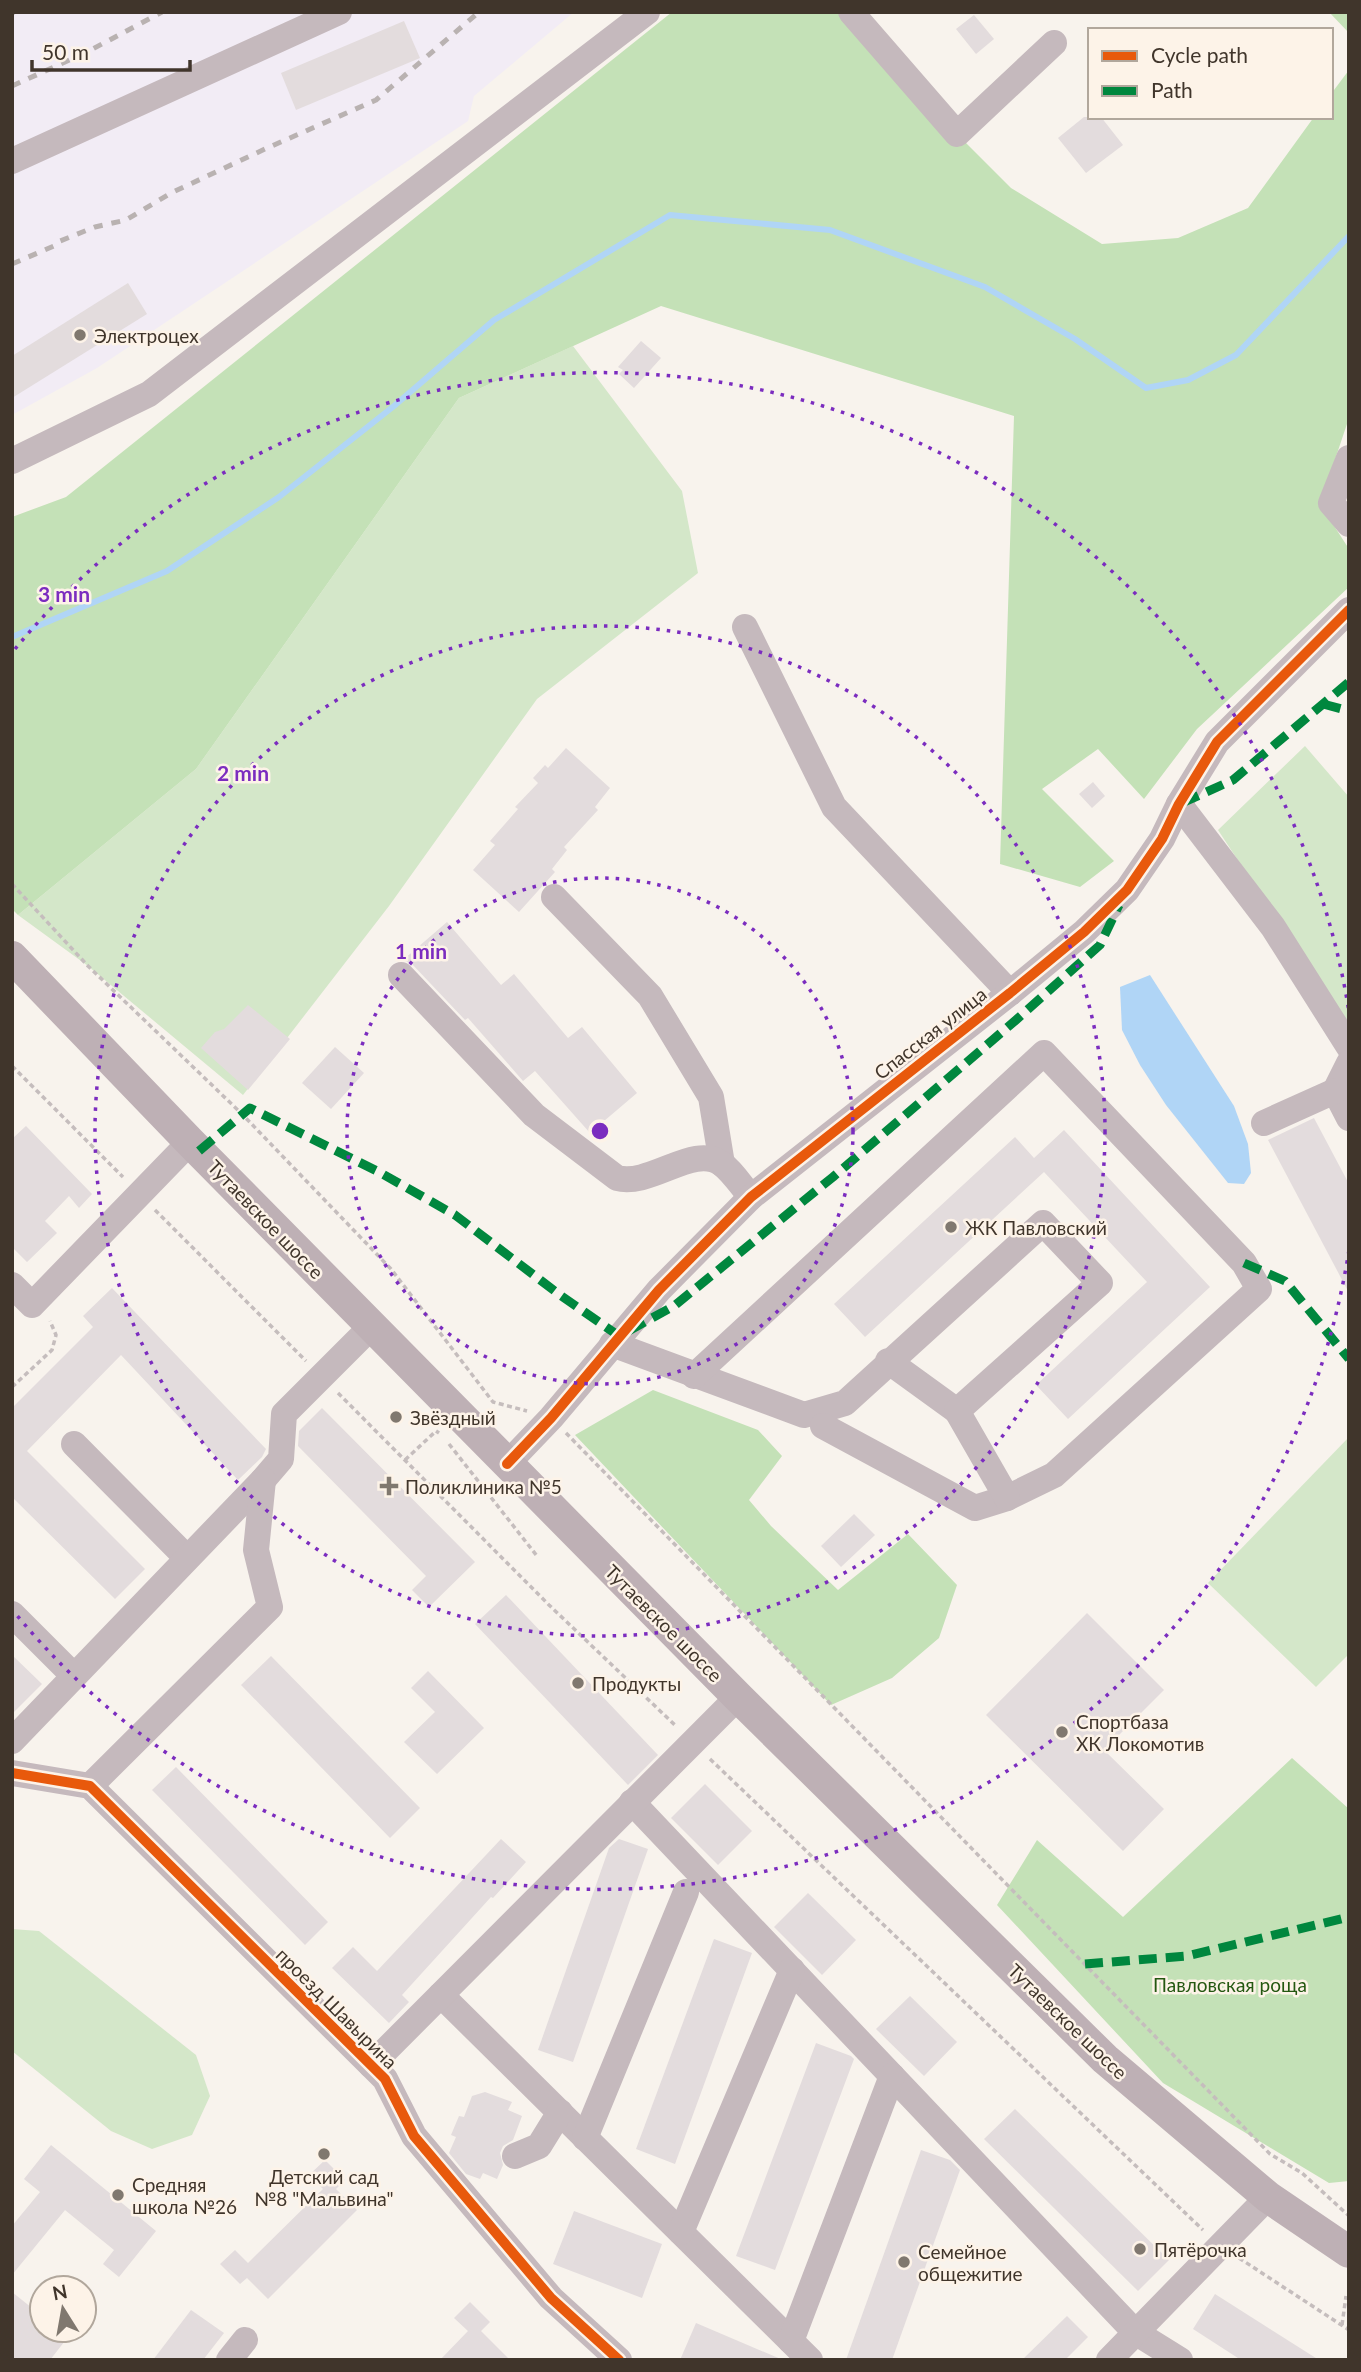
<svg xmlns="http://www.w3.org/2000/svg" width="1361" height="2372" font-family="Lato,sans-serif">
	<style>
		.commercial { fill: #f2ecf5 }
		.green { fill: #d4e7c9 }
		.forest { fill: #c4e1b7 }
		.water { fill: #b0d5f6 }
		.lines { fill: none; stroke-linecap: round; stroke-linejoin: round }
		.stream { stroke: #b0d5f6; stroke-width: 6 }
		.building { fill: #e3dcdd }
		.path { stroke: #c5bdbd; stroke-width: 3.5; stroke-dasharray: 5 3.5; stroke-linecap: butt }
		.minor { stroke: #c5b9bd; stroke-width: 26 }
		.major { stroke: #beb0b5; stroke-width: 32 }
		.rail { stroke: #b9b2b1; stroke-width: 5; stroke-dasharray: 9 9; stroke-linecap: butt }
		.quiet { stroke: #00873e; stroke-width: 9; stroke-dasharray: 18 9; stroke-linecap: butt }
		.cycleway-casing { stroke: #fdf3e8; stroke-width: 15 }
		.cycleway { stroke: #e8590c; stroke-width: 10 }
		.ring { fill: none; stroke: #7b2cbf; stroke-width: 3.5; stroke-dasharray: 3.5 7 }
		.poi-dot { fill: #80786f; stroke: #fdf3e8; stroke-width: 2.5 }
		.labels { text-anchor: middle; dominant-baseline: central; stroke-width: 5; stroke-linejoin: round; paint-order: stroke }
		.poi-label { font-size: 19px; fill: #40352b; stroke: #fdf3e8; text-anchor: start }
		.street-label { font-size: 19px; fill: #40352b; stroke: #fdf3e8 }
		.park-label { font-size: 19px; fill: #245811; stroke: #fdf3e8 }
		.centre { fill: #7b2cbf; stroke: #fdf3e8; stroke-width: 3.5 }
		.ring-label { font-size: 21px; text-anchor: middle; font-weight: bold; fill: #7b2cbf; stroke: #fdf3e8; stroke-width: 5; stroke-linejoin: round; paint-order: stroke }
	</style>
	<rect width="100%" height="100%" fill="#f8f3ed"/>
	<!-- commercial -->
	<polygon class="commercial" points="12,12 574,12 474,96 468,121 97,368 12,415"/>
	<!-- green -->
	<g class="green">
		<polygon points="573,346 682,491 698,573 537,699 389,906 243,1095 88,966 18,915 196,769 459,398"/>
		<polygon points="1305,746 1349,797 1349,1035 1338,1012 1218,830"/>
		<polygon points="1349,1437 1349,1654 1316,1687 1208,1583"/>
		<polygon points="12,1929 39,1931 196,2055 210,2096 192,2135 152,2149 111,2131 12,2051"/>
	</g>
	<!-- forest -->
	<g class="forest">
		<polygon points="672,12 842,12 957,134 1011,188 1102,244 1178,238 1248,208 1314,117 1331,117 1331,94 1349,70 1349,418 1320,504 1349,549 1349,587 1197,729 1144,799 1098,749 1042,789 1114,861 1080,887 1000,864 1014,416 661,306 459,398 196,769 18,915 12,909 12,517 66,497"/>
		<polygon points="1329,12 1349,12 1349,33"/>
		<polygon points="653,1390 758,1430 782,1456 749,1500 771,1526 838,1590 908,1534 957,1585 939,1638 892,1678 831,1705 575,1435"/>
		<polygon points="1292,1758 1349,1809 1349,2181 1329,2183 1163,2083 997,1905 1037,1840 1123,1917"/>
	</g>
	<!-- water -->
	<polygon class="water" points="1150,975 1234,1106 1248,1144 1251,1173 1244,1184 1228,1183 1166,1105 1140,1065 1122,1030 1120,987"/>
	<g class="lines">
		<!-- stream -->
		<polyline class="stream" points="12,637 167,571 279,497 394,406 494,320 670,215 830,230 985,287 1075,339 1146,388 1188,380 1236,355 1349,236"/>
	</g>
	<!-- building -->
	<g class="building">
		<polygon points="974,15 994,39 976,54 956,29"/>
		<polygon points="404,21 420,58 296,110 281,73"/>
		<polygon points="1084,117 1101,117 1123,145 1086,173 1058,138"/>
		<polygon points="128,283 147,314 12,398 12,356"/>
		<polygon points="641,341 661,358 634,388 619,374 623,370 618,367"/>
		<polygon points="566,748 610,788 595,807 598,810 564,847 567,850 552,869 555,872 519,912 473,870 495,845 490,841 518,809 515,807 538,783 533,778 545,765 548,768"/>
		<polygon points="1093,782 1105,796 1092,808 1079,794"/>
		<polygon points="447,922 501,985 514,974 568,1038 582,1027 637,1093 590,1133 535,1071 523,1081 468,1018 465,1020 412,964 403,960"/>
		<polygon points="248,1005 290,1039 248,1090 201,1048 215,1032 224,1029"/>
		<polygon points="335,1047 364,1073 331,1109 302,1083"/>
		<polygon points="1314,1118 1349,1184 1349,1293 1268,1140"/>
		<polygon points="26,1126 92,1194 79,1208 69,1196 45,1221 57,1233 27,1262 12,1247 12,1139"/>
		<polygon points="1064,1130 1210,1287 1068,1419 1036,1385 1147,1282 1044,1172 865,1337 834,1304 1015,1137 1034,1158"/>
		<polygon points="112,1288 266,1449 262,1457 238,1480 121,1355 27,1451 145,1569 115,1599 12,1497 12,1408 93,1327 83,1316"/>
		<polygon points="322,1408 475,1562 429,1607 412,1590 426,1576 298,1446 299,1431"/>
		<polygon points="854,1514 875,1535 841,1567 821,1546"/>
		<polygon points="506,1595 658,1755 628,1785 475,1624"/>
		<polygon points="1087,1613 1164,1690 1104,1750 1164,1809 1123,1851 986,1715"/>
		<polygon points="12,1655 42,1684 12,1714"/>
		<polygon points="271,1656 420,1808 390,1838 241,1685"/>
		<polygon points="428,1671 484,1728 437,1774 404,1742 435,1712 411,1688"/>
		<polygon points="176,1767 328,1922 305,1945 152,1790"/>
		<polygon points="705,1784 752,1831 718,1865 671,1818"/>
		<polygon points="501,1839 526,1862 493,1898 491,1897 402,1995 409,2002 389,2023 332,1968 353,1947 377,1971"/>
		<polygon points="619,1839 648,1849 573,2062 538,2050 609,1848"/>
		<polygon points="808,1893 856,1940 822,1975 774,1927"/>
		<polygon points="714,1939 752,1953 675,2164 636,2149"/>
		<polygon points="910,1996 957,2042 924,2076 876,2029"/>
		<polygon points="816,2043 851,2056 854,2059 775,2270 736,2256"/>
		<polygon points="485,2092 512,2102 508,2110 522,2116 513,2140 503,2146 500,2153 503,2165 497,2179 483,2173 480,2179 466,2174 449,2153 456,2137 451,2135 459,2116 464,2117 472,2096"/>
		<polygon points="1015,2109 1169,2260 1138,2291 984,2139"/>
		<polygon points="51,2145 156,2231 119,2277 103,2264 114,2250 65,2210 12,2275 12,2226 40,2192 24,2179"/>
		<polygon points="921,2150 950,2160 960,2170 892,2360 846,2360"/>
		<polygon points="325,2160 345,2180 336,2189 357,2210 268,2299 247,2278 240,2284 220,2264 235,2250 248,2263 323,2189 309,2175"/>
		<polygon points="574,2211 662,2244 642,2298 553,2264"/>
		<polygon points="12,2292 42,2316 42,2330 60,2330 68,2337 50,2360 12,2360"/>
		<polygon points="1215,2294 1319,2360 1241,2360 1193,2329"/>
		<polygon points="470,2302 490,2322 481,2331 510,2360 440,2360 468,2331 454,2318"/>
		<polygon points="191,2310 224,2333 203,2360 153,2360"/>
		<polygon points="1067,2316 1088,2337 1065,2360 1022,2360"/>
		<polygon points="696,2323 783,2360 680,2360"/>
	</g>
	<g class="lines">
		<!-- path -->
		<g class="path">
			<polyline points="12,884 88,966 241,1113 391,1269 493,1402 527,1411"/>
			<polyline points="12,1066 123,1177"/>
			<polyline points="155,1210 306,1361"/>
			<polyline points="12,1387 52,1350 56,1335 50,1321"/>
			<polyline points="338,1393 549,1605 677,1727"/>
			<polyline points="566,1433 1270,2154 1302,2173 1349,2216"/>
			<polyline points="449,1444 537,1556"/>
			<polyline points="405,1460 436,1431 439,1433"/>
			<polyline points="710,1759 1203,2230"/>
			<polyline points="1239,2258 1349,2330"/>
			<polyline points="1342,2325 1346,2296"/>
		</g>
		<!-- minor -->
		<g class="minor">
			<polyline points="851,12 957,134 1054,43"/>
			<polyline points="12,161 339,12"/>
			<polyline points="1349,458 1331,503 1349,524"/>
			<polyline points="12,461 149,394 647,12"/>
			<polyline points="745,627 834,807 1010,993"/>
			<polyline points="1179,804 1273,927 1349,1047"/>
			<polyline points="554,897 650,996 711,1097 722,1164"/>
			<path d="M 401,975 L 534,1115 L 617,1178 C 651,1187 694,1143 722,1164 C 733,1172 742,1187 751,1197"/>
			<polyline points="1349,1063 1335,1091 1349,1118"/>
			<polyline points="1264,1123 1335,1091"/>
			<polyline points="12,1285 32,1305 190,1142"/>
			<polyline points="612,1344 804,1415 845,1403 1043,1223 1100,1283 957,1411 888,1361"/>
			<polyline points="694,1376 1044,1053 1244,1263 1259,1289 1054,1475 1007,1498 975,1508 823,1426"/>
			<polyline points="957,1411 1007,1498"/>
			<polyline points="74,1444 187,1558"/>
			<polyline points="507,1464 551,1418 659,1290 751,1197 1010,993 1084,932 1127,890 1162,839 1179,804 1217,742 1349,610"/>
			<polyline points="12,1614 74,1676"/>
			<polyline points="12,1741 263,1480 281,1459 284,1414 371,1327"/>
			<polyline points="12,1773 90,1786 385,2079 414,2136 551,2298 619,2360"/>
			<polyline points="90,1786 270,1607 256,1550 263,1480"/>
			<polyline points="632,1802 1135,2332 1180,2360"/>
			<polyline points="441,1995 810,2360"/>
			<polyline points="371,2065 738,1697"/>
			<polyline points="585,2138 686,1892"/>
			<polyline points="515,2156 539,2146 560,2112"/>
			<polyline points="681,2232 792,1970"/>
			<polyline points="791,2341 892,2076"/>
			<polyline points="229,2360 245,2340"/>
			<polyline points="1109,2360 1268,2197"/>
		</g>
		<!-- major -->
		<polyline class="major" points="12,957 190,1142 738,1697 1105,2059 1268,2197 1349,2252"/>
		<!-- rail -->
		<g class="rail">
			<polyline points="12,13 14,12"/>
			<polyline points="12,86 87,52 162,12"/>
			<polyline points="12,264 54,246 60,241 95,227 126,220 171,193 265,149 376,100 479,12"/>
		</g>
		<!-- quiet -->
		<g class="quiet">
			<polyline points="1323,704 1349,711"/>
			<polyline points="1182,803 1233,780 1349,682"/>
			<polyline points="199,1151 250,1108 379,1172 455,1215 560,1295 619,1336 674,1306 833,1177 1016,1020 1100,945 1119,905"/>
			<polyline points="1244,1263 1285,1281 1349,1359"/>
			<polyline points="1085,1964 1187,1956 1349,1917"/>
		</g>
		<!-- cycleway casing -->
		<g class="cycleway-casing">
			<g id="cycleway">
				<polyline points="507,1464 551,1418 659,1290 751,1197 1010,993 1084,932 1127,890 1162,839 1179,804 1217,742 1349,610"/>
				<polyline points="12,1773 90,1786 385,2079 414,2136 551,2298 619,2360"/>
			</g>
		</g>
		<!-- cycleway -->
		<use href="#cycleway" class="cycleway"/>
	</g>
	<!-- distance rings -->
	<g class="ring">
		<circle cx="600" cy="1131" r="253"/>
		<circle cx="600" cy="1131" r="505"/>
		<path d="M1349 1250A758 758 0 0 1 15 1613M15 649A758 758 0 0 1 1349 1012"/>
	</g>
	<!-- markers -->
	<g class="poi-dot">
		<circle cx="80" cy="335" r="7"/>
		<circle cx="951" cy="1227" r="7"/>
		<circle cx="396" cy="1417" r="7"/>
		<path d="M385.5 1475.5h7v7h7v7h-7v7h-7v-7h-7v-7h7z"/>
		<circle cx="578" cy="1683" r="7"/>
		<circle cx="1062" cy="1732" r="7"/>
		<circle cx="324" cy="2154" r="7"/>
		<circle cx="118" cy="2195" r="7"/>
		<circle cx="1140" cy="2249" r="7"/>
		<circle cx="904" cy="2262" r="7"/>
	</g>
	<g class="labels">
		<!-- poi labels -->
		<g class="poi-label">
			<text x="94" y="335">Электроцех</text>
			<text x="965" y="1227">ЖК Павловский</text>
			<text x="410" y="1417">Звёздный</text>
			<text x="405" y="1486">Поликлиника №5</text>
			<text x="592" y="1683">Продукты</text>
			<text x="1076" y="1721">Спортбаза<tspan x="1076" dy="22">ХК Локомотив</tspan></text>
			<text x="324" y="2176" text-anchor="middle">Детский сад<tspan x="324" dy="22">№8 "Мальвина"</tspan></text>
			<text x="132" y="2184">Средняя<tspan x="132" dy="22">школа №26</tspan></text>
			<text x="1154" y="2249">Пятёрочка</text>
			<text x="918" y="2251">Семейное<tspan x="918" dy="22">общежитие</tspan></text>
		</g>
		<!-- street labels -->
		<g class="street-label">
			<text transform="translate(930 1033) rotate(-38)">Спасская улица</text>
			<text transform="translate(266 1219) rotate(46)">Тутаевское шоссе</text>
			<text transform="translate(664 1623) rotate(45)">Тутаевское шоссе</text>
			<text transform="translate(337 2008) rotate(45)">проезд Шавырина</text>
			<text transform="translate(1068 2021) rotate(44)">Тутаевское шоссе</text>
		</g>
		<!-- park labels -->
		<g class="park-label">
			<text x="1230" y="1984">Павловская роща</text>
		</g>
	</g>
	<circle cx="600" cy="1131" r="10" class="centre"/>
	<g class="ring-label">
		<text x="64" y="602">3 min</text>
		<text x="243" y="781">2 min</text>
		<text x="421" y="959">1 min</text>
	</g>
	<!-- border -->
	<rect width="1361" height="2372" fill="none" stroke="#40352b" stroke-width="28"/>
	<!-- legend -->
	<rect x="1088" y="28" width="245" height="91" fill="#fdf3e8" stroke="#b1a79c" stroke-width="2"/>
	<rect x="1102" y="51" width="35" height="10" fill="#e8590c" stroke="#b1a79c" stroke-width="2"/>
	<text x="1151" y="63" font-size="21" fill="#40352b">Cycle path</text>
	<rect x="1102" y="86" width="35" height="10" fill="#00873e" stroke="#b1a79c" stroke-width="2"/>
	<text x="1151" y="98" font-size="21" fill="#40352b">Path</text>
	<!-- north arrow -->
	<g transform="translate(63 2309) rotate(349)"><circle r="33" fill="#fdf3e8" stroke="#b1a79c" stroke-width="2"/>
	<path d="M0-5L12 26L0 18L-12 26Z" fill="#80786f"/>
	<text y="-10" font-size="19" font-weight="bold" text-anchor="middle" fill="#40352b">N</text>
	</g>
	<!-- scale -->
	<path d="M32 60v10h158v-10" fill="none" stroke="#40352b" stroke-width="3.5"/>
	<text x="42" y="60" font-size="21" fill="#40352b" stroke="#fdf3e8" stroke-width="5" paint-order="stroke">50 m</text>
</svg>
